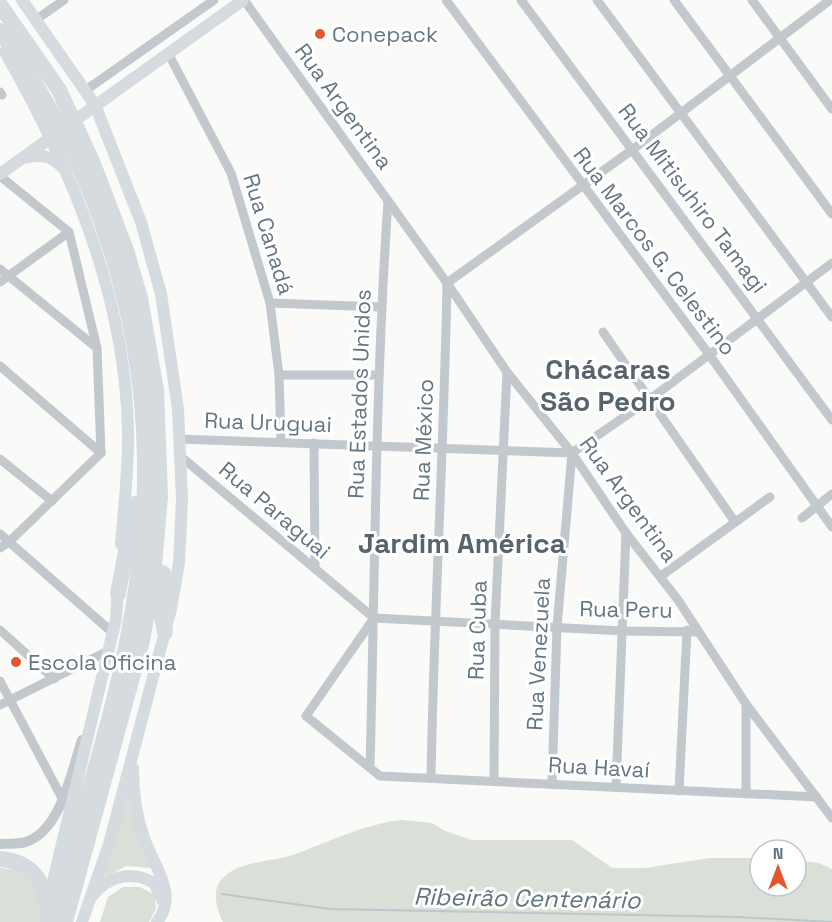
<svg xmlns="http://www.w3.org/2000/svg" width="832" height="922" font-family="'Space Grotesk',sans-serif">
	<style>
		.green { fill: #dadfd7 }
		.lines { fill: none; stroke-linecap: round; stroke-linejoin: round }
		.stream { stroke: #bbc7cb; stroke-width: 2 }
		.minor { stroke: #c3c8cc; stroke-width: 9 }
		.tertiary { stroke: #c3c8cc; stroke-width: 10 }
		.secondary { stroke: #d6dbdf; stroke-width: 12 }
		.motorway { stroke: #d6dbdf; stroke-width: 16 }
		.poi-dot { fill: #e4572e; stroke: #fff; stroke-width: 2 }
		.labels { text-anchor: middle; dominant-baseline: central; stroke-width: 6; stroke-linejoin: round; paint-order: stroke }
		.poi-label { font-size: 22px; fill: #657683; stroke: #fff; text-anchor: start }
		.street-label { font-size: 22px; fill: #657683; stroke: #fff }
		.water-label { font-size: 24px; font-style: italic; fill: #60757c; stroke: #fff }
		.district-label { font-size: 28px; font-weight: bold; fill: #57646e; stroke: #fff }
	</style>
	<rect width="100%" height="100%" fill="#fafaf8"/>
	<!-- green -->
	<g class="green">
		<polygon points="130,789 152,868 126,866 104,878"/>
		<path d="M 401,820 L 432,823 L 445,831 L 472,840 L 572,840 L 612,868 L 645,868 L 709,858 L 760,858 L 760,886 L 796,886 L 796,860 L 819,863 L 832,869 L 832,922 L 223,922 C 217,910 211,891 222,879 C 239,860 274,862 296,854 C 330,841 365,824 401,820 Z"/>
		<polygon points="0,868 21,871 35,882 44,922 0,922"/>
		<polygon points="123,887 140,887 155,895 156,909 149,922 100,922 108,897"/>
	</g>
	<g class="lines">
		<!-- stream -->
		<polyline class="stream" points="222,894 330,909 737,917 832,922"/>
		<!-- minor -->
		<g class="minor">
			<polyline points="244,0 447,283 507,372 572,453 626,533 678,600 746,704 832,818"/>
			<polyline points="446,0 708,353 832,527"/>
			<polyline points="521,0 832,420"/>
			<polyline points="597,0 832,317"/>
			<polyline points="674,0 832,214"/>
			<polyline points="752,0 832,109"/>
			<polyline points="37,19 64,0"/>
			<polyline points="168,53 231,173 270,303 279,375 281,441"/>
			<polyline points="86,90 214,0"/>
			<polyline points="0,92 2,95"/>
			<polyline points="0,176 69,232 97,348 101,453"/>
			<polyline points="0,269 97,348"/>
			<polyline points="0,282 69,232"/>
			<polyline points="270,303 381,307"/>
			<polyline points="603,332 735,522"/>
			<polyline points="0,366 101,453"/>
			<polyline points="279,375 379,375"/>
			<polyline points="179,439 572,453"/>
			<polyline points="314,443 315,569"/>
			<polyline points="572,453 650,399 832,263"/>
			<polyline points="179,455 374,618"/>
			<polyline points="0,459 52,501"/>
			<polyline points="802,518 832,494"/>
			<polyline points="0,534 113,633"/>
			<polyline points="0,548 9,542 101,453"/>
			<polyline points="661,576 770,497"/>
			<polyline points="374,618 306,716 380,776 817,797"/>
			<polyline points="374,618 623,631 698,632"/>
			<polyline points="0,630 54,679"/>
			<polyline points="0,681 63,800"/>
			<polyline points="746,704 746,794"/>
			<polyline points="0,705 108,651"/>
			<path d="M 370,768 C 375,579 375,390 388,201"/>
			<path d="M 431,777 C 434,612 444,448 447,283 L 632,150 L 830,0"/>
			<polyline points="494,781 495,624 507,372"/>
			<polyline points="552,784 557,627 572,453"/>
			<polyline points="616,787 626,533"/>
			<polyline points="679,791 687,630"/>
		</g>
		<!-- tertiary -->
		<path class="tertiary" d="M 0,844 C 9,843 20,845 28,841 C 61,829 72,770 82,740"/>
		<!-- secondary -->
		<g class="secondary">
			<polyline points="22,0 95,105 141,222 161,294 178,409 182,499 179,563 171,609 109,844 82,922"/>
			<path d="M 5,52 C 71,168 125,294 128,430 C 129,468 124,506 121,544"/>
			<path d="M 23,158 C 39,154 51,155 62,167"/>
			<polyline points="0,174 243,0"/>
			<path d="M 133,768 C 133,792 136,816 144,838 C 153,865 179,894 157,922"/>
			<path d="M 92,896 C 108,876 131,870 154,883 L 163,901"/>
			<polyline points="48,902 116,619 118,588"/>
		</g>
		<!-- motorway -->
		<g class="motorway">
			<polyline points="0,5 59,90 92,161 126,250 140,298 156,390 160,496 153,578 142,641 65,922"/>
			<path d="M 0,31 C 124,204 169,400 133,609 C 116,715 79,818 51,922"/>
			<polyline points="163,573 162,617 165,632"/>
			<polyline points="118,594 135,504"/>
			<path d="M 0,859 C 35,862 47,886 48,918"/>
		</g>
	</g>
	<!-- markers -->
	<g class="poi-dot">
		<circle cx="320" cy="34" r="6"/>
		<circle cx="16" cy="662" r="6"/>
	</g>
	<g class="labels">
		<!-- poi labels -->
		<g class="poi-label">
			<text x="332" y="34">Conepack</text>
			<text x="28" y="662">Escola Oficina</text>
		</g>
		<!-- street labels -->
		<g class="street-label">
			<text transform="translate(344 106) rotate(54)">Rua Argentina</text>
			<text transform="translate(693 198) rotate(53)">Rua Mitisuhiro Tamagi</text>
			<text transform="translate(269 234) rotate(73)">Rua Canadá</text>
			<text transform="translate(655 251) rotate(53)">Rua Marcos G. Celestino</text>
			<text transform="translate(359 394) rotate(-88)">Rua Estados Unidos</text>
			<text transform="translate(268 422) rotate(2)">Rua Uruguai</text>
			<text transform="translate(423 440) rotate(-88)">Rua México</text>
			<text transform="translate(629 499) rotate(54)">Rua Argentina</text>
			<text transform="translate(275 510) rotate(40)">Rua Paraguai</text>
			<text transform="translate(626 609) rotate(1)">Rua Peru</text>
			<text transform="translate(477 630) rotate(-88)">Rua Cuba</text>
			<text transform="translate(538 654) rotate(-87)">Rua Venezuela</text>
			<text transform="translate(599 767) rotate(3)">Rua Havaí</text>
		</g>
		<!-- water labels -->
		<g class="water-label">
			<text transform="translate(527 898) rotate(1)">Ribeirão Centenário</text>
		</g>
		<!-- district labels -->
		<g class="district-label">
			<text x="608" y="369">Chácaras<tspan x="608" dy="32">São Pedro</tspan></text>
			<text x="462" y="543">Jardim América</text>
		</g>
	</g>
	<!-- north arrow -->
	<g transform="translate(778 868)"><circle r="28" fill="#ffffff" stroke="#c1c8cd" stroke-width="1.5"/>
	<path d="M0-4.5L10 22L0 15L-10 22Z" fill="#e4572e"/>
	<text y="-9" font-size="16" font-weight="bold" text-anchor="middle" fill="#657683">N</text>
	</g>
</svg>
